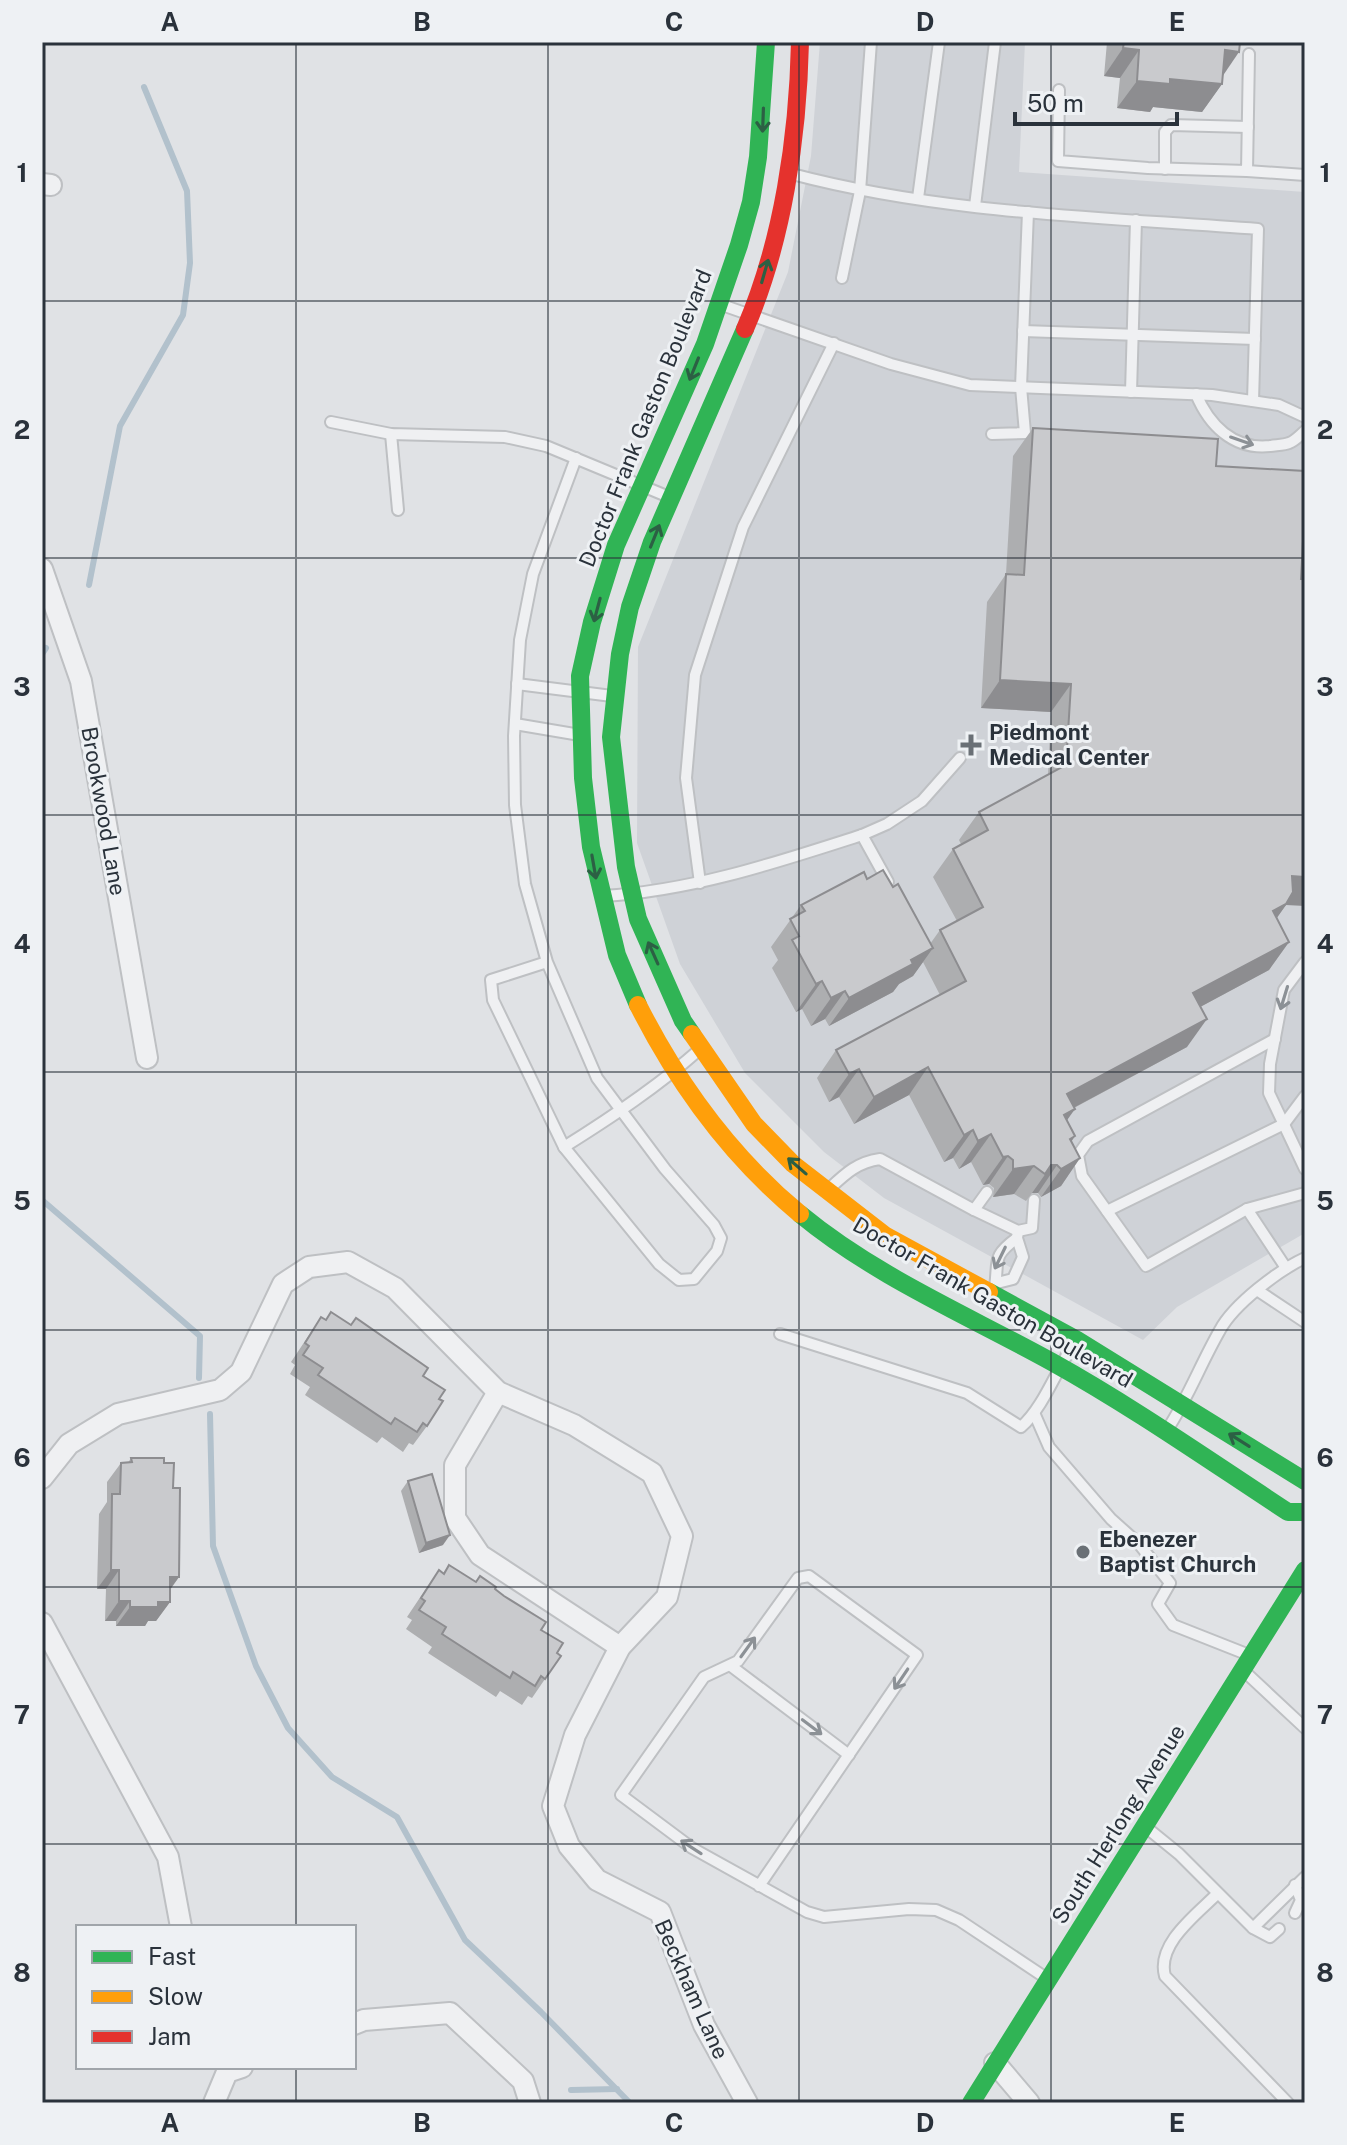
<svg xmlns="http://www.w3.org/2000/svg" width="1347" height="2145" font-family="'Public Sans',sans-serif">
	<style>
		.built { fill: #cfd2d7 }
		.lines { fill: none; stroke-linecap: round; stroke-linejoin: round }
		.stream { stroke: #b2c1cc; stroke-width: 6 }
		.lane-casing { stroke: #bec0c3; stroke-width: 14 }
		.street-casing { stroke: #bec0c3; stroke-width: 24 }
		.lane { stroke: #eff0f2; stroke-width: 10 }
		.street { stroke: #eff0f2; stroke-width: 20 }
		.fast { stroke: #30b455; stroke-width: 18 }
		.slow { stroke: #ff9f0a; stroke-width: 18 }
		.jam { stroke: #e5322d; stroke-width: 18 }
		.wall { fill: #adaeb0 }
		.shaded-wall { fill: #8d8d90 }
		.building { fill: #c9cacd; stroke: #8d8d90; stroke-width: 2 }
		.oneway { stroke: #2c6044 }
		.oneway2 { stroke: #8c9196 }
		.grid { fill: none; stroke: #2a323b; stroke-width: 2; stroke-opacity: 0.55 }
		.poi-dot { fill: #6a7076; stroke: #eef1f4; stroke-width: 3 }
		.labels { text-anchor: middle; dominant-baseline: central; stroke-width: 6; stroke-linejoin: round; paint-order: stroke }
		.street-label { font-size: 22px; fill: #2a323b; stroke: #eef1f4 }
		.poi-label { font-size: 22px; font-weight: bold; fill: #2a323b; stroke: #eef1f4; text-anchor: start }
		.neatline { fill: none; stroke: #2a323b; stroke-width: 3 }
		.grid-label { font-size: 26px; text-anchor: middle; font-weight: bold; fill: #2a323b }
	</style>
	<rect width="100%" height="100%" fill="#e0e2e5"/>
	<!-- built -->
	<polygon class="built" points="820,42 1025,42 1019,172 1305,192 1305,1233 1177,1307 1143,1340 884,1198 824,1152 745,1073 680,964 637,843 638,647 788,272 811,156"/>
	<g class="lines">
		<!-- stream -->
		<g class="stream">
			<polyline points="89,585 120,426 183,315 190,263 187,191 144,87"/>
			<polyline points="42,654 46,648"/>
			<polyline points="42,1200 200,1336 199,1378"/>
			<polyline points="210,1414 213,1546 256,1666 288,1728 332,1777 397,1817 465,1940 541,2012 630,2103"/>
			<polyline points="571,2090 617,2089"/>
		</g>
		<!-- lane casing -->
		<g class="lane-casing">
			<g id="lane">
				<polyline points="1059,90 1058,161 1148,168 1247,171 1249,54"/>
				<polyline points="1165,169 1165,132 1171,125 1248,127"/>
				<polyline points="1247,171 1305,175"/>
				<path d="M 792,174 C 943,214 1103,217 1258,229 L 1253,401"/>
				<polyline points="918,198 939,42"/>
				<polyline points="975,206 995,42"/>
				<polyline points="842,278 860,191 871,42"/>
				<polyline points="722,305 891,364 970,385 1212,395 1279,405 1305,417"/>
				<polyline points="1023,331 1255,339"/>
				<polyline points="1131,392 1136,220"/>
				<path d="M 1196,394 C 1209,425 1233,450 1270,446 C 1276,445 1284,445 1289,443 C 1295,441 1300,435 1305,431"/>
				<polyline points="331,422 391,434 505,437 546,446 669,497"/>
				<polyline points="391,434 398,510"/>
				<polyline points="992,434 1025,433 1021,387 1028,212"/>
				<polyline points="517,684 612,696"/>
				<polyline points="515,724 580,735"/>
				<polyline points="862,835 888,882"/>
				<polyline points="700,883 686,778 695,675 743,527 834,343"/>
				<path d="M 603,896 C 692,891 778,862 862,835 L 887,824 L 922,801 L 960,758"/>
				<polyline points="547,962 491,980 493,1000 564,1147 659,1264 679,1280 694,1279 717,1251 721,1238 714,1225 665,1169 597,1078 547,962 525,884 515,805 514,736 520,640 533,574 576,458"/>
				<polyline points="1305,962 1284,990 1270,1064 1269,1093 1305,1169"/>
				<path d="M 564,1147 C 612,1117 657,1087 699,1050"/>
				<path d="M 830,1188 C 846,1173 858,1162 880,1159 L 974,1210"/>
				<polyline points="987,1192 974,1210 1018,1231 1032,1228 1034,1200"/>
				<polyline points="1247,1209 1146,1266 1082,1176 1078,1155 1088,1141 1275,1039"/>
				<polyline points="1107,1211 1284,1124 1305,1096"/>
				<polyline points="1286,1268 1247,1209 1305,1193"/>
				<polyline points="997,1283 1013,1279 1023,1257 1017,1238 1018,1231"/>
				<path d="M 995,1287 C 999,1261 991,1257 1017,1238"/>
				<polyline points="1257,1290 1305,1322"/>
				<path d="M 780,1334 L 967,1393 L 1021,1427 C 1044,1407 1057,1368 1075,1342"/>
				<polyline points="1035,1415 1049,1447 1111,1519 1139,1544 1170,1583 1158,1604 1173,1625 1249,1655"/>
				<path d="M 1167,1430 C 1188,1398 1201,1363 1220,1330 C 1234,1304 1279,1270 1305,1258"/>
				<polyline points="731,1666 849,1755"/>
				<polyline points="1244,1671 1305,1728"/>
				<polyline points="1147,1828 1179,1854 1253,1928 1305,1877"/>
				<polyline points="759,1886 917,1655 809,1576 798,1578 738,1661 704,1677 621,1795 692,1848 807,1912 824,1917 909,1909 936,1910 959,1920 1046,1978"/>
				<path d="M 1217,1894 C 1197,1914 1156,1944 1165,1976 L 1288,2103"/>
				<polyline points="1295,1913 1301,1900 1295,1885"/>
				<polyline points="1253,1928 1270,1937 1279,1929"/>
			</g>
		</g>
		<!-- street casing -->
		<g class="street-casing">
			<g id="street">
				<polyline points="42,184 51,185"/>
				<polyline points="42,569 81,681 147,1058"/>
				<polyline points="498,1392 455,1465 455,1518 480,1555 620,1647"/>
				<polyline points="42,1478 69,1444 118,1414 220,1390 241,1372 283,1284 309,1267 348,1262 395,1288 498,1392 574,1425 652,1473 682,1536 667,1597 620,1647 575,1735 553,1806 569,1846 597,1880 660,1912 704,2025 747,2103"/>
				<polyline points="42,1623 168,1857 181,1927"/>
				<polyline points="354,2024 364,2020 450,2013 523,2081 530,2103"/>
				<polyline points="995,2063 1029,2103"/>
				<polyline points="214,2103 227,2072 242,2067"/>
			</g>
		</g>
		<!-- lane -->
		<use href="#lane" class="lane"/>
		<!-- street -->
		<use href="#street" class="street"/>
		<!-- fast -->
		<g class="fast">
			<polyline points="638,1005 617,955 591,847 583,778 580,676 592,622 616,545 705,344 739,245 751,202 758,157 766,42"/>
			<polyline points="692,1034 683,1021 638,919 626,867 611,737 620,654 630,607 652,542 745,329"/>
			<path d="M 800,1214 C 875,1276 967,1315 1052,1362 C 1133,1407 1210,1461 1288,1512 L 1305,1512"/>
			<polyline points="989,1292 1077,1340 1305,1481"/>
			<polyline points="971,2103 1305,1570"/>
		</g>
		<!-- slow -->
		<g class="slow">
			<path d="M 638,1005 C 679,1086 730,1156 800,1214"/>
			<polyline points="692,1034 754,1124 793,1164 886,1236 989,1292"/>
		</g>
		<!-- jam -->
		<path class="jam" d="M 745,329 C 783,241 798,136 800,42"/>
	</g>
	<!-- wall -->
	<g class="wall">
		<polygon points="1107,42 1240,42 1222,76 1222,84 1202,112 1153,107 1150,112 1117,108 1120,78 1104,76"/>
		<polygon points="1033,428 1216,466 1301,579 1286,905 1276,918 1289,942 1269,970 1200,1007 1187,1047 1074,1108 1067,1120 1075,1136 1071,1142 1080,1158 1061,1186 1041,1197 1038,1193 1032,1193 1026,1201 1014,1194 993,1197 994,1188 989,1184 983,1185 971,1162 959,1169 953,1158 944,1162 909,1095 854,1124 839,1097 829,1102 817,1078 836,1050 940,995 923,962 913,976 899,984 893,992 829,1026 825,1019 811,1026 802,1009 796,1012 772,968 778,960 771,947 801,905 867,879 893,887 930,944 940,930 957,921 933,877 953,849 961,844 959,840 979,812 1048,775 1051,712 981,708 987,602 1006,574 1013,456"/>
		<polygon points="321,1317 423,1376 439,1399 427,1426 413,1445 409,1443 403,1452 382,1437 377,1443 305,1395 310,1387 290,1374 295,1365 291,1362"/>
		<polygon points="131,1458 164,1463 173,1488 179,1577 170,1590 170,1602 156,1621 148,1621 145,1626 116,1626 116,1621 105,1621 106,1589 97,1589 99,1514 107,1502 107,1482 121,1463 128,1463"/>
		<polygon points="408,1481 443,1545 419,1553 401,1491"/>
		<polygon points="449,1565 475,1582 495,1589 541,1630 557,1653 545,1679 532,1698 528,1696 522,1705 500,1691 496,1697 428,1653 432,1647 406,1629 412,1620 407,1617 425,1590 439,1570 443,1573"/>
	</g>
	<!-- shaded-wall -->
	<g class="shaded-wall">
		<polygon points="1123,48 1139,50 1120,78 1104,76"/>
		<polygon points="1225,50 1239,52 1220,80"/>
		<polygon points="1170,79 1222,84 1202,112 1153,107 1150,112 1117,108 1137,81"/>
		<polygon points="1000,680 1071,684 1051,712 981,708"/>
		<polygon points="1292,876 1305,877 1305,906 1286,905 1267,932 1253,939"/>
		<polygon points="1289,942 1269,970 1174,1021 1193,993"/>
		<polygon points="933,948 913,976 899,984 893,992 829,1026 849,998 911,960"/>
		<polygon points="822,981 802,1009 796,1012 816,984"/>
		<polygon points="845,991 825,1019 811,1026 831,998"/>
		<polygon points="1207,1019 1187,1047 1047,1122 1067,1094"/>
		<polygon points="928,1067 909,1095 854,1124 874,1097"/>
		<polygon points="859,1069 839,1097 829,1102 849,1074"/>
		<polygon points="1075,1109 1055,1137 1064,1115"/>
		<polygon points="973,1130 953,1158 944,1162 964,1135"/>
		<polygon points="991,1134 971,1162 959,1169 978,1141"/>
		<polygon points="1075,1136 1056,1164 1057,1165 1038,1193 1032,1193 1070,1139"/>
		<polygon points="1008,1156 989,1184 983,1185 1003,1157"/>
		<polygon points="1080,1158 1061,1186 1041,1197 1061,1169"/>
		<polygon points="1034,1166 1014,1194 993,1197 1013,1169"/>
		<polygon points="450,1535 443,1545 419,1553 426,1543"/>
		<polygon points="111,1570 119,1570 106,1589 97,1589"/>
		<polygon points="170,1577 179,1577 165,1596"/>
		<polygon points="119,1601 130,1601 116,1621 105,1621"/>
		<polygon points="158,1602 170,1602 156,1621 148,1621 145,1626 116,1626 130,1607"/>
	</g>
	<!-- building -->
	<g class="building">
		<polygon points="1124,42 1240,42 1239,52 1225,50 1222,84 1170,79 1170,84 1137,81 1139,50 1123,48"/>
		<polygon points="1033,428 1218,439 1216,466 1305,471 1305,504 1301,579 1305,579 1305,877 1292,876 1293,892 1286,904 1273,911 1289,942 1193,993 1207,1019 1067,1094 1075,1109 1064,1115 1075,1136 1070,1139 1080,1158 1061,1169 1057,1165 1051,1165 1045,1174 1034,1166 1013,1169 1013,1160 1008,1156 1003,1157 991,1134 978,1141 973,1130 964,1135 928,1067 874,1097 859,1069 849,1074 836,1050 966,981 940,930 983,907 953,849 988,830 979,812 1066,765 1071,684 1000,680 1006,574 1024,575"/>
		<polygon points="883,870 893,887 898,884 933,948 911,960 913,964 849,998 845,991 831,998 822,981 816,984 792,940 799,936 790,919 805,911 801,905 864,872 867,879"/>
		<polygon points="331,1312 351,1325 356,1318 428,1368 423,1376 445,1390 439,1399 443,1401 427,1426 423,1423 417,1432 395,1418 391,1424 318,1375 323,1368 303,1355 309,1346 305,1343 321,1317 326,1320"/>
		<polygon points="131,1458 164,1458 164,1463 174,1463 173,1488 180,1488 179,1577 170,1577 170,1602 158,1602 158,1607 130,1607 130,1601 119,1601 119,1570 111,1570 112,1494 120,1494 121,1463 132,1462"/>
		<polygon points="432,1474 450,1535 426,1543 408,1481"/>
		<polygon points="449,1565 476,1582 480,1576 496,1587 495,1589 504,1596 546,1622 541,1630 563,1643 557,1653 561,1656 545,1679 541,1676 535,1686 513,1672 510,1678 442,1634 446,1627 419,1610 425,1601 421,1598 439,1570 444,1574"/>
	</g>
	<!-- one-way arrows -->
	<defs><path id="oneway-shaft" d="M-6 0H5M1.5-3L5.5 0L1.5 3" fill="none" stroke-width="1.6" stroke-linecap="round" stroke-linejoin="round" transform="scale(2)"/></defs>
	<g class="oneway">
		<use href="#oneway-shaft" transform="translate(763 120) rotate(92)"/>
		<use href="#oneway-shaft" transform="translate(765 271) rotate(-74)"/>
		<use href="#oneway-shaft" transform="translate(694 369) rotate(112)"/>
		<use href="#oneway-shaft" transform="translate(655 536) rotate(-68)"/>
		<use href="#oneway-shaft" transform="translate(597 610) rotate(105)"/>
		<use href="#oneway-shaft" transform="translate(594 867) rotate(80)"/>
		<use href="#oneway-shaft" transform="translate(653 953) rotate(-114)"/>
		<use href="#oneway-shaft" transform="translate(797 1166) rotate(-139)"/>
		<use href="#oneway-shaft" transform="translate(1239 1440) rotate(-148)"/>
	</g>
	<g class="oneway2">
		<use href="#oneway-shaft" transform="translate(1242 441) rotate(19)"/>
		<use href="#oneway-shaft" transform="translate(1284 998) rotate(107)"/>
		<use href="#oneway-shaft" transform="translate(1000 1258) rotate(116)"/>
		<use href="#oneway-shaft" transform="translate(748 1647) rotate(-54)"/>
		<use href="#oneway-shaft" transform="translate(901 1679) rotate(124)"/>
		<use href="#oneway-shaft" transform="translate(812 1727) rotate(37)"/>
		<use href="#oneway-shaft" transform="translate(691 1847) rotate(-147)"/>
	</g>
	<!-- grid -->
	<path class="grid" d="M 296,42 L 296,1927M 548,42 L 548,2103M 799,42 L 799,2103M 1051,42 L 1051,2103M 42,301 L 1305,301M 42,558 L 1305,558M 42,815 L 1305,815M 42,1072 L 1305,1072M 42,1330 L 1305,1330M 42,1587 L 1305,1587M 42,1844 L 1305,1844M 296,2067 L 296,2103"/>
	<!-- markers -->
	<g class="poi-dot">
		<path d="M967 733h8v8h8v8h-8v8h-8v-8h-8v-8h8z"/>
		<circle cx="1083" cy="1552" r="8"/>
	</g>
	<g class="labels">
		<!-- street labels -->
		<g class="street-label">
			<text transform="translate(645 418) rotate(-68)">Doctor Frank Gaston Boulevard</text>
			<text transform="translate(104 811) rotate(80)">Brookwood Lane</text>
			<text transform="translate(993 1302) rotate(30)">Doctor Frank Gaston Boulevard</text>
			<text transform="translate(1118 1824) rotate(-58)">South Herlong Avenue</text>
			<text transform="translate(692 1989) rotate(66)">Beckham Lane</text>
		</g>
		<!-- poi labels -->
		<g class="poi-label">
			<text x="989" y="732">Piedmont<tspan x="989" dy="25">Medical Center</tspan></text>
			<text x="1099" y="1539">Ebenezer<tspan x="1099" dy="25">Baptist Church</tspan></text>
		</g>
	</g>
	<!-- border -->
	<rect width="1347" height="2145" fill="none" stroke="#eef1f4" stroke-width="88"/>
	<!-- legend -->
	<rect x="76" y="1925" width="280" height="144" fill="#eef1f4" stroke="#a0a5aa" stroke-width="2"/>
	<rect x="92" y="1951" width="40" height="12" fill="#30b455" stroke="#a0a5aa" stroke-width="2"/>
	<text x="148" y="1965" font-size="24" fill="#2a323b">Fast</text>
	<rect x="92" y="1991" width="40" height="12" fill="#ff9f0a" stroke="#a0a5aa" stroke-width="2"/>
	<text x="148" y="2005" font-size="24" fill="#2a323b">Slow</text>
	<rect x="92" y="2031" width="40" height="12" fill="#e5322d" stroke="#a0a5aa" stroke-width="2"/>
	<text x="148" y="2045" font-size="24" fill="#2a323b">Jam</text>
	<!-- scale -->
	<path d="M1015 112v12h162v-12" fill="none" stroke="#2a323b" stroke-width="4"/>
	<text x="1027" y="112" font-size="24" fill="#2a323b" stroke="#eef1f4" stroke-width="6" paint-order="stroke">50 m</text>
	<rect x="44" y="44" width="1259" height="2057" class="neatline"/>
	<g class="grid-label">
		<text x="170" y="31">A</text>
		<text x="422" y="31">B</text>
		<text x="674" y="31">C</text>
		<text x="925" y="31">D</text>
		<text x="1177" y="31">E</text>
		<text x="22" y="182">1</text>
		<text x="1325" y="182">1</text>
		<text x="22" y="439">2</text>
		<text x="1325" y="439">2</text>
		<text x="22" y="696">3</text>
		<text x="1325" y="696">3</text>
		<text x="22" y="953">4</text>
		<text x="1325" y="953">4</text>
		<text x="22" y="1210">5</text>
		<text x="1325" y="1210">5</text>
		<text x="22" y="1467">6</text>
		<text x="1325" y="1467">6</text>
		<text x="22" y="1724">7</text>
		<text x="1325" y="1724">7</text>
		<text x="22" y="1982">8</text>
		<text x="1325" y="1982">8</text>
		<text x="170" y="2132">A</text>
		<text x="422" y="2132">B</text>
		<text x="674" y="2132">C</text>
		<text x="925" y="2132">D</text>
		<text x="1177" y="2132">E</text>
	</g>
</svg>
